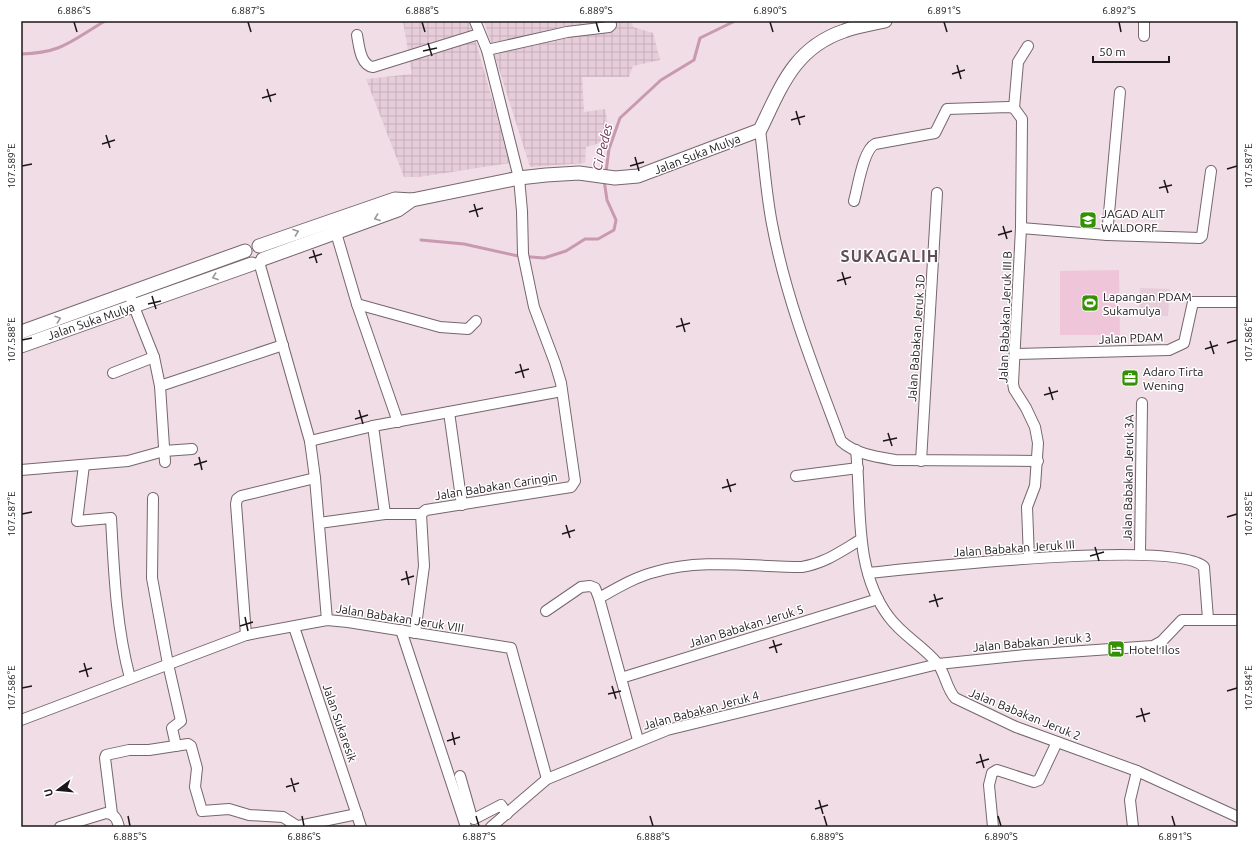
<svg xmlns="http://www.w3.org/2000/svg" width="1259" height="848" font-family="Ubuntu,sans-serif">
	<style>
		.built { fill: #e7cdd9 }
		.industrial { fill: url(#industrial-grid) }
		.garden { fill: #efc6d9 }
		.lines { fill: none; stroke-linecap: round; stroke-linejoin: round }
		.stream { stroke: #c999af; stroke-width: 3 }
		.minor-casing { stroke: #76666e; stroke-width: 12 }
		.tertiary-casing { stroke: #76666e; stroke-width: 15 }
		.minor { stroke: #fff; stroke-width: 10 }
		.tertiary { stroke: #fff; stroke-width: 13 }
		.oneway { stroke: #999698 }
		.ticks { fill: none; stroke: #1c1619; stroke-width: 1.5 }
		.labels { text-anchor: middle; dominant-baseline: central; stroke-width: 3; stroke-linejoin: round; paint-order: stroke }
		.street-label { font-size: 12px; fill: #1c1619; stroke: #fff }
		.poi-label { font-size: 12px; fill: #1c1619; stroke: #fff; text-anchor: start }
		.water-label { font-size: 13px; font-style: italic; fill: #703454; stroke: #fff }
		.district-label { font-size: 16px; font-weight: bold; letter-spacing: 1px; fill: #5e4e55; stroke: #fff }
		.neatline { fill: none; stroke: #1c1619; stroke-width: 1.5 }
		.ticks-label { font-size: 10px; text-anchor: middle; fill: #1c1619 }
	</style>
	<defs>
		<pattern id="industrial-grid" width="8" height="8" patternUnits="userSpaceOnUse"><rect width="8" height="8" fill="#e7cdd9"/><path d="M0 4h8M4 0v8" fill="none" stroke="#c6afba"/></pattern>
	</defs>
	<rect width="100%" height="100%" fill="#f0dde5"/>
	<!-- built -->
	<polygon class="built" points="1140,288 1170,289 1168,316 1139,316"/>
	<!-- industrial -->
	<g class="industrial">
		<polygon points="403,21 470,21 510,163 419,177 404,177 366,79 412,74"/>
		<polygon points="484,21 632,21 633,27 653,33 660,60 633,66 629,77 582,77 584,112 605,109 611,140 586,147 585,163 530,167"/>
	</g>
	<!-- garden -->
	<polygon class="garden" points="1119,270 1120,335 1060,335 1060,271"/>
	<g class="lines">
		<!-- stream -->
		<g class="stream">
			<path d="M 21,54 C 62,53 71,41 105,21"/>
			<polyline points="606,172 609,149 620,118 661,80 694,60 700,38 735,21"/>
			<polyline points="421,240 464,244 518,256 544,258 566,251 585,239 598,239 614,230 616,220 607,200 604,180"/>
		</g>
		<!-- minor casing -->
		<g class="minor-casing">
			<g id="minor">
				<path d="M 357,35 C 359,45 360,65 373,67 L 479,34"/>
				<polyline points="1144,36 1144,21"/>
				<polyline points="487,50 567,32 609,27 611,25 610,21"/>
				<polyline points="1014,108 1018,62 1028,46"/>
				<path d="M 760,130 C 764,161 766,193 772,224 C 786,299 814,369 841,441 C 855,454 877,457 895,460 L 1038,461"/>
				<path d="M 854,201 C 858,187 863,150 875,144 L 935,133 L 947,109 L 1009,107 L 1014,108 L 1022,119 L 1021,228 L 1013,383 L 1014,389 L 1026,408 L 1035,427 L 1038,443 L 1035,486 L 1027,507 L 1029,558"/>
				<polyline points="334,226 357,304 398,422"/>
				<polyline points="1021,228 1107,235 1200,238 1202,236 1211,171"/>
				<polyline points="1107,235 1120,92"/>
				<polyline points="259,262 310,441 315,478 327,620"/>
				<polyline points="129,294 154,357 160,386 165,462"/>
				<polyline points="357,304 440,327 468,329 476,321"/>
				<polyline points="1015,354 1169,350 1184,343 1193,302 1238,302"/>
				<polyline points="113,373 154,357"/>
				<polyline points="160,386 283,345"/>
				<polyline points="449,412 562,391"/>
				<polyline points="373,426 385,514"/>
				<polyline points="310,441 373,426 449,412 462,505"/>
				<path d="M 856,450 C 862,505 853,570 889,617 C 902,635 923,646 937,663 C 945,672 946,688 955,698 L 1016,727 L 1137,771 L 1238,817"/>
				<polyline points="921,461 937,193"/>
				<path d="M 84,465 L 77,521 L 111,518 C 114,572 116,626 130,678"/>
				<polyline points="21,470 128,461 164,451 192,449"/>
				<polyline points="796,476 858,468"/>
				<polyline points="153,498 152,578 168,664 181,721 172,728 176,746"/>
				<polyline points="319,523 385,514 421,514"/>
				<polyline points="1140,554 1142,403"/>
				<path d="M 868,573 C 918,568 1177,539 1204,567 L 1208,619"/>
				<polyline points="546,611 581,587 590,586 595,588 599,598"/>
				<polyline points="294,627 361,827"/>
				<polyline points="401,630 466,827"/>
				<polyline points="415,633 424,566 421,514 426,510 571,487 575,481 561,383 555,363 534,307 523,254 522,211 519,178 487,50 475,21"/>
				<polyline points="246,635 236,504 237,499 241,496 315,478"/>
				<polyline points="621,678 878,599"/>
				<polyline points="21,720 246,635 327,620 348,622 511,648 547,779"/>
				<path d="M 638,740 L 599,598 C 617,588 635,577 655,572 C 703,558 753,567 802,567 C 825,563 840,552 860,540"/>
				<polyline points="460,776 472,818 474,819 501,805 507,814"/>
				<polyline points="112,814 105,758 106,755 129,750 149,750 188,744 191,746 197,768 195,787 202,811 229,809 249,815 283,817 297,826"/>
				<path d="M 60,827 L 106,813 C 115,814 117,819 119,827"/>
				<polyline points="294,827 357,814"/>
				<polyline points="491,827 547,779 667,730 938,664 1025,655 1153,646 1162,641 1182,620 1238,620"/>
				<polyline points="993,827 989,785 992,773 997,770 1034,782 1039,780 1057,742"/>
				<polyline points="1133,827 1130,800 1137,771"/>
			</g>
		</g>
		<!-- tertiary casing -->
		<g class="tertiary-casing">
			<g id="tertiary">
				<path d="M 259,246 L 395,199 L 412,200 L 519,178 L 546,175 L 579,173 L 615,178 L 638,176 L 760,130 C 781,87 794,48 844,31 C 857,26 872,24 885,21"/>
				<polyline points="263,259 398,210 412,200"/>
				<polyline points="21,332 245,251"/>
				<polyline points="21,346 252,264"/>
			</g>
		</g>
		<!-- minor -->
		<use href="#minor" class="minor"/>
		<!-- tertiary -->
		<use href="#tertiary" class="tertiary"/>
	</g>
	<!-- one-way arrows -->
	<defs><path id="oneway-chevron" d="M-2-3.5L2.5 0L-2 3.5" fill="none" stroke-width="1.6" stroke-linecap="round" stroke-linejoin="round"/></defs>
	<g class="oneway">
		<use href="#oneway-chevron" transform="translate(377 218) rotate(160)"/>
		<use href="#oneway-chevron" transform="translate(296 232) rotate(-20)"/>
		<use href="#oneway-chevron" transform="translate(215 277) rotate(160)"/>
		<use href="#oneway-chevron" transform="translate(58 319) rotate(-19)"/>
	</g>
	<!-- ticks -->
	<path class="ticks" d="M 74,22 L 77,32M 248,22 L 251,32M 422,22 L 425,32M 596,22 L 599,32M 770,22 L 773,32M 944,22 L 947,32M 1119,22 L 1121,32M 428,43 L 432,56M 423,51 L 437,48M 957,65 L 961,79M 952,74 L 965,70M 267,89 L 271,102M 262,98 L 276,94M 796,111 L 800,125M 791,120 L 805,116M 106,135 L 110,148M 102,144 L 115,140M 635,157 L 639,171M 22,166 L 32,164M 630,166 L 644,162M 1227,169 L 1237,166M 1164,180 L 1168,193M 1159,188 L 1172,185M 474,204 L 478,217M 469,212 L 483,208M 1003,226 L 1007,239M 998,235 L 1012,231M 313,250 L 317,263M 309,258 L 322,254M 842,272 L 846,285M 837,281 L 851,277M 152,296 L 156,309M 148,304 L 161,301M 681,318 L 685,332M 676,327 L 690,323M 22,340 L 32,338M 1210,341 L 1214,354M 1227,343 L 1237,340M 1205,349 L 1218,345M 520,364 L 524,378M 515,373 L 529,369M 1049,387 L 1053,400M 1044,395 L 1058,391M 359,410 L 363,424M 355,419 L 368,415M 888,433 L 892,446M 883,441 L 897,438M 199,457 L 202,470M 194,465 L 207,461M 727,479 L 731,492M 722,488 L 736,484M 22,514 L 32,512M 1227,517 L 1237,514M 566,525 L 570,538M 562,534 L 575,530M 1095,547 L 1099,561M 1090,556 L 1104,552M 406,571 L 409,585M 401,580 L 414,576M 934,594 L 938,607M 929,602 L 943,598M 245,617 L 248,631M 240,626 L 253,622M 773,640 L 777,653M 769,648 L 782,644M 84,663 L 88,677M 79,672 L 92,668M 612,686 L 616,699M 22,688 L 32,686M 1227,691 L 1237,688M 608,694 L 621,691M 1141,708 L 1145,722M 1136,717 L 1150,713M 452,732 L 455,745M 447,741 L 460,737M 980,754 L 984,768M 976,763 L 989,759M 291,778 L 295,792M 286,787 L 299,783M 819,800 L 823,814M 815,809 L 828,805M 128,816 L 130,826M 302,816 L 304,826M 476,816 L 479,826M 650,816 L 653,826M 824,816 L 827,826M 998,816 L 1001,826M 1172,816 L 1175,826"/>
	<!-- icons -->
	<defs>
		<g id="school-square" transform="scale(0.9)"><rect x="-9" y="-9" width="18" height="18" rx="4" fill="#359104" stroke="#fff"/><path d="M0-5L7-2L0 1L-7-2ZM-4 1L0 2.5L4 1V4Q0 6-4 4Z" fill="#fff"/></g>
		<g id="stadium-square" transform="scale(0.9)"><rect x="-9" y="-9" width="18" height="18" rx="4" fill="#359104" stroke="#fff"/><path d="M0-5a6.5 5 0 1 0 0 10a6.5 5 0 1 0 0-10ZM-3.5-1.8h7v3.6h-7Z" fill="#fff"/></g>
		<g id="office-square" transform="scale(0.9)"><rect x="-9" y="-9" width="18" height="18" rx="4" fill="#359104" stroke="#fff"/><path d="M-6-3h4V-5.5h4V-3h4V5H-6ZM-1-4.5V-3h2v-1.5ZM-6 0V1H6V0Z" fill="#fff"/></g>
		<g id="hotel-square" transform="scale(0.9)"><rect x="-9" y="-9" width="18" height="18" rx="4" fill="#359104" stroke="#fff"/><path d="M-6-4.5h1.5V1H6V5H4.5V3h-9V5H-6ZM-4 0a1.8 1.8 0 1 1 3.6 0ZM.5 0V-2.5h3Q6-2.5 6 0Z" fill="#fff"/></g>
	</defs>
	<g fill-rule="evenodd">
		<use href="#school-square" x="1088" y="220"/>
		<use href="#stadium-square" x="1090" y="303"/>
		<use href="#office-square" x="1130" y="378"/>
		<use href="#hotel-square" x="1116" y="649"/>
	</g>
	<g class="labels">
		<!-- street labels -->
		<g class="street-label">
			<text transform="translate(697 154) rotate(-21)">Jalan Suka Mulya</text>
			<text transform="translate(1005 317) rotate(-88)">Jalan Babakan Jeruk III B</text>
			<text transform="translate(91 321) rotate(-19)">Jalan Suka Mulya</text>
			<text transform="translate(916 338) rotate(-86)">Jalan Babakan Jeruk 3D</text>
			<text transform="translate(1131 338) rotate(-2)">Jalan PDAM</text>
			<text transform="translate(1128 478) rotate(-89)">Jalan Babakan Jeruk 3A</text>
			<text transform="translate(496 486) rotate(-9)">Jalan Babakan Caringin</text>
			<text transform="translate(1014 548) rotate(-4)">Jalan Babakan Jeruk III</text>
			<text transform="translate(400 618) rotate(9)">Jalan Babakan Jeruk VIII</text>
			<text transform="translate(746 626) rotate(-17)">Jalan Babakan Jeruk 5</text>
			<text transform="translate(1032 642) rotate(-5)">Jalan Babakan Jeruk 3</text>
			<text transform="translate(701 710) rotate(-15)">Jalan Babakan Jeruk 4</text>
			<text transform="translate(1025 714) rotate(22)">Jalan Babakan Jeruk 2</text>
			<text transform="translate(340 723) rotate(71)">Jalan Sukaresik</text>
		</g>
		<!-- poi labels -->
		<g class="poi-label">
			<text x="1101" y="213">JAGAD ALIT<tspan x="1101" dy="14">WALDORF</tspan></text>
			<text x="1103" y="296">Lapangan PDAM<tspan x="1103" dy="14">Sukamulya</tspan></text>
			<text x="1143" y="371">Adaro Tirta<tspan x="1143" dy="14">Wening</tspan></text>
			<text x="1129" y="649">Hotel Ilos</text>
		</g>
		<!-- water labels -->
		<g class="water-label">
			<text transform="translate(602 147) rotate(-76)">Ci Pedes</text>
		</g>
		<!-- district labels -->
		<g class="district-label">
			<text x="890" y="256">SUKAGALIH</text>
		</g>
	</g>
	<!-- border -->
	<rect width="1259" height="848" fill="none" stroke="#ffffff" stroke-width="44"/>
	<!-- north arrow -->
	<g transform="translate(58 790) rotate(254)" stroke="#ffffff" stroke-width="3" paint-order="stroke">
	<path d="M0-3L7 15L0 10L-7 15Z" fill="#1c1619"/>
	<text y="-6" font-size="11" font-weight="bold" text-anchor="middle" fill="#1c1619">U</text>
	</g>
	<!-- scale -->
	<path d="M1093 56v6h76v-6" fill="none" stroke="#1c1619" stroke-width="2"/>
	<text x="1099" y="56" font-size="12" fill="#1c1619" stroke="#ffffff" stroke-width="3" paint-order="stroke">50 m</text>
	<rect x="22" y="22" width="1215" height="804" class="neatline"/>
	<g class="ticks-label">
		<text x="74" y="14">6.886°S</text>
		<text x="248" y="14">6.887°S</text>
		<text x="422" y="14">6.888°S</text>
		<text x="596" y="14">6.889°S</text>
		<text x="770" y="14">6.890°S</text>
		<text x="944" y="14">6.891°S</text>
		<text x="1119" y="14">6.892°S</text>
		<text transform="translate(1248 166) rotate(-90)" y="4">107.587°E</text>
		<text transform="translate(11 166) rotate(-90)" y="4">107.589°E</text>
		<text transform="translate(1248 340) rotate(-90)" y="4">107.586°E</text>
		<text transform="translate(11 340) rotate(-90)" y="4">107.588°E</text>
		<text transform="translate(1248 514) rotate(-90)" y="4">107.585°E</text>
		<text transform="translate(11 514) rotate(-90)" y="4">107.587°E</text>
		<text transform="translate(1248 688) rotate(-90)" y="4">107.584°E</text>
		<text transform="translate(11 688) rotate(-90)" y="4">107.586°E</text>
		<text x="130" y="840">6.885°S</text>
		<text x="304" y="840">6.886°S</text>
		<text x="479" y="840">6.887°S</text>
		<text x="653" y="840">6.888°S</text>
		<text x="827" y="840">6.889°S</text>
		<text x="1001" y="840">6.890°S</text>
		<text x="1175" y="840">6.891°S</text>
	</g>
</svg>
